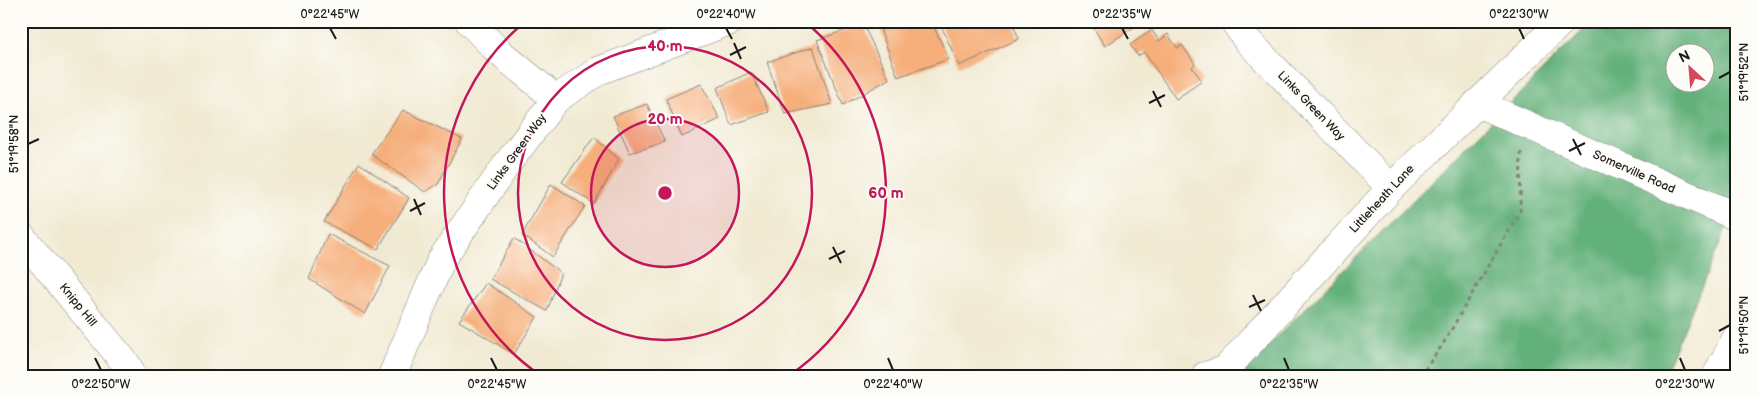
<svg xmlns="http://www.w3.org/2000/svg" width="1758" height="397" font-family="'Balsamiq Sans',sans-serif">
	<style>
		.forest { fill: #63b17a; stroke: #40664b; fill-rule: evenodd }
		.building { fill: #f6ae7a }
		.lines { fill: none; stroke-linecap: round; stroke-linejoin: round }
		.minor-casing { stroke: #868378; stroke-width: 29 }
		.path { stroke: #868378; stroke-width: 3; stroke-dasharray: 4 4; stroke-linecap: butt }
		.minor { stroke: #fff; stroke-width: 28 }
		.ticks { fill: none; stroke: #1c1c1c; stroke-width: 2 }
		.ring { fill: none; stroke: #c2185b; stroke-width: 2.5 }
		.labels { text-anchor: middle; dominant-baseline: central; stroke-width: 4; stroke-linejoin: round; paint-order: stroke }
		.street-label { font-size: 12px; fill: #1c1c1c; stroke: #fdfcf7 }
		.centre { fill: #c2185b; stroke: #fdfcf7; stroke-width: 2.5 }
		.ring-label { font-size: 15px; text-anchor: middle; font-weight: bold; fill: #c2185b; stroke: #fdfcf7; stroke-width: 4; stroke-linejoin: round; paint-order: stroke }
		.neatline { fill: none; stroke: #1c1c1c; stroke-width: 2 }
		.ticks-label { font-size: 12px; text-anchor: middle; fill: #1c1c1c }
	</style>
	<rect width="100%" height="100%" fill="#fdfcf7"/>
	<filter id="ink" filterUnits="userSpaceOnUse"><feTurbulence type="fractalNoise" baseFrequency=".02" numOctaves="2"/><feDisplacementMap in="SourceGraphic" scale="10" xChannelSelector="R" yChannelSelector="G"/><feConvolveMatrix kernelMatrix="1 2 1 2 8 2 1 2 1" color-interpolation-filters="sRGB"/></filter>
	<filter id="wash" filterUnits="userSpaceOnUse"><feTurbulence type="fractalNoise" baseFrequency=".0096" numOctaves="4" result="noise"/><feDisplacementMap in="SourceGraphic" scale="20" xChannelSelector="R" yChannelSelector="G"/><feGaussianBlur stdDeviation="1.12" result="paint"/><feColorMatrix in="noise" values="0 0 0 0 0 0 0 0 0 0 0 0 0 0 0 0 0 1.4 0 .05"/><feComposite in="paint" operator="in"/></filter>
	<g filter="url(#wash)">
		<rect width="100%" height="100%" fill="#f1ead3"/>
		<!-- forest -->
		<path class="forest" d="M 1592,21 L 1737,21 L 1737,203 L 1664,376 L 1238,376 ZM 1676,52 L 1706,52 L 1706,82 L 1676,82 Z"/>
		<g id="blocks">
			<!-- building -->
			<g class="building">
				<polygon points="877,21 931,21 949,59 898,77"/>
				<polygon points="939,21 1012,21 1019,39 959,66"/>
				<polygon points="1089,21 1143,21 1105,46"/>
				<polygon points="863,24 889,79 843,105 817,40"/>
				<polygon points="1152,30 1159,41 1168,34 1177,48 1182,45 1195,64 1192,67 1202,81 1176,99 1144,52 1138,56 1130,45"/>
				<polygon points="813,47 832,104 785,114 767,62"/>
				<polygon points="751,72 769,112 731,125 717,88"/>
				<polygon points="701,84 720,119 682,137 666,99"/>
				<polygon points="647,104 665,142 630,153 613,116"/>
				<polygon points="403,110 462,139 438,184 425,192 371,154"/>
				<polygon points="594,137 619,159 594,204 562,182"/>
				<polygon points="359,163 409,198 378,249 324,222"/>
				<polygon points="551,184 585,206 553,257 522,235"/>
				<polygon points="328,234 390,266 365,314 309,279"/>
				<polygon points="514,238 561,273 547,311 490,279"/>
				<polygon points="486,283 537,317 514,354 459,321"/>
			</g>
		</g>
	</g>
	<g filter="url(#ink)">
		<use href="#blocks" fill-opacity="0" stroke="#868378" stroke-width="1"/>
		<g class="lines">
			<!-- minor casing -->
			<g class="minor-casing">
				<g id="minor">
					<polyline points="469,21 499,52 556,99"/>
					<polyline points="1234,21 1247,40 1391,188"/>
					<polyline points="1477,103 1737,217"/>
					<polyline points="21,236 127,365 133,376"/>
					<polyline points="392,376 441,260 507,164 556,99 598,71 730,21"/>
					<polyline points="1205,376 1225,370 1391,188 1562,21"/>
					<polyline points="1716,376 1737,337"/>
				</g>
			</g>
			<!-- path -->
			<polyline class="path" points="1420,376 1443,344 1520,211 1521,149"/>
			<!-- minor -->
			<use href="#minor" class="minor"/>
		</g>
	</g>
	<!-- ticks -->
	<path class="ticks" d="M 330,28 L 336,39M 726,28 L 732,39M 1122,28 L 1128,39M 1519,28 L 1524,39M 734,43 L 741,59M 730,55 L 746,47M 1719,78 L 1730,72M 1153,91 L 1161,107M 1149,103 L 1165,95M 1573,139 L 1581,155M 28,144 L 39,139M 1569,151 L 1585,143M 414,199 L 421,215M 410,211 L 425,203M 833,247 L 841,263M 829,259 L 845,251M 1253,295 L 1261,311M 1249,307 L 1265,300M 1719,331 L 1730,325M 95,358 L 101,370M 491,358 L 497,370M 888,358 L 893,370M 1284,358 L 1289,370M 1680,358 L 1685,370"/>
	<!-- distance rings -->
	<circle cx="665" cy="193" r="74" fill="#c2185b" fill-opacity=".12"/>
	<g class="ring">
		<circle cx="665" cy="193" r="74"/>
		<circle cx="665" cy="193" r="147"/>
		<path d="M540 375A221 221 0 0 1 526 21M804 21A221 221 0 0 1 790 375"/>
	</g>
	<g class="labels">
		<!-- street labels -->
		<g class="street-label">
			<text transform="translate(1311 106) rotate(46)">Links Green Way</text>
			<text transform="translate(517 152) rotate(-54)">Links Green Way</text>
			<text transform="translate(1634 172) rotate(24)">Somerville Road</text>
			<text transform="translate(1382 199) rotate(-47)">Littleheath Lane</text>
			<text transform="translate(78 305) rotate(51)">Knipp Hill</text>
		</g>
	</g>
	<circle cx="665" cy="193" r="8" class="centre"/>
	<g class="ring-label">
		<text x="665" y="51">40 m</text>
		<text x="665" y="124">20 m</text>
		<text x="886" y="198">60 m</text>
	</g>
	<!-- margin -->
	<rect width="1758" height="397" fill="none" stroke="#fdfcf7" stroke-width="55"/>
	<!-- north arrow -->
	<g transform="translate(1690 68) rotate(334)"><circle r="24" fill="#fdfcf7" stroke="#a3a29f"/>
	<path d="M0-4L9 19L0 12L-9 19Z" fill="#d1495b"/>
	<text y="-8" font-size="14" font-weight="bold" text-anchor="middle" fill="#1c1c1c">N</text>
	</g>
	<rect x="28" y="28" width="1702" height="342" class="neatline"/>
	<g class="ticks-label">
		<text x="330" y="18">0°22'45"W</text>
		<text x="726" y="18">0°22'40"W</text>
		<text x="1122" y="18">0°22'35"W</text>
		<text x="1519" y="18">0°22'30"W</text>
		<text transform="translate(1744 72) rotate(-90)" y="4">51°19'52"N</text>
		<text transform="translate(14 144) rotate(-90)" y="4">51°19'58"N</text>
		<text transform="translate(1744 325) rotate(-90)" y="4">51°19'50"N</text>
		<text x="101" y="388">0°22'50"W</text>
		<text x="497" y="388">0°22'45"W</text>
		<text x="893" y="388">0°22'40"W</text>
		<text x="1289" y="388">0°22'35"W</text>
		<text x="1685" y="388">0°22'30"W</text>
	</g>
</svg>
